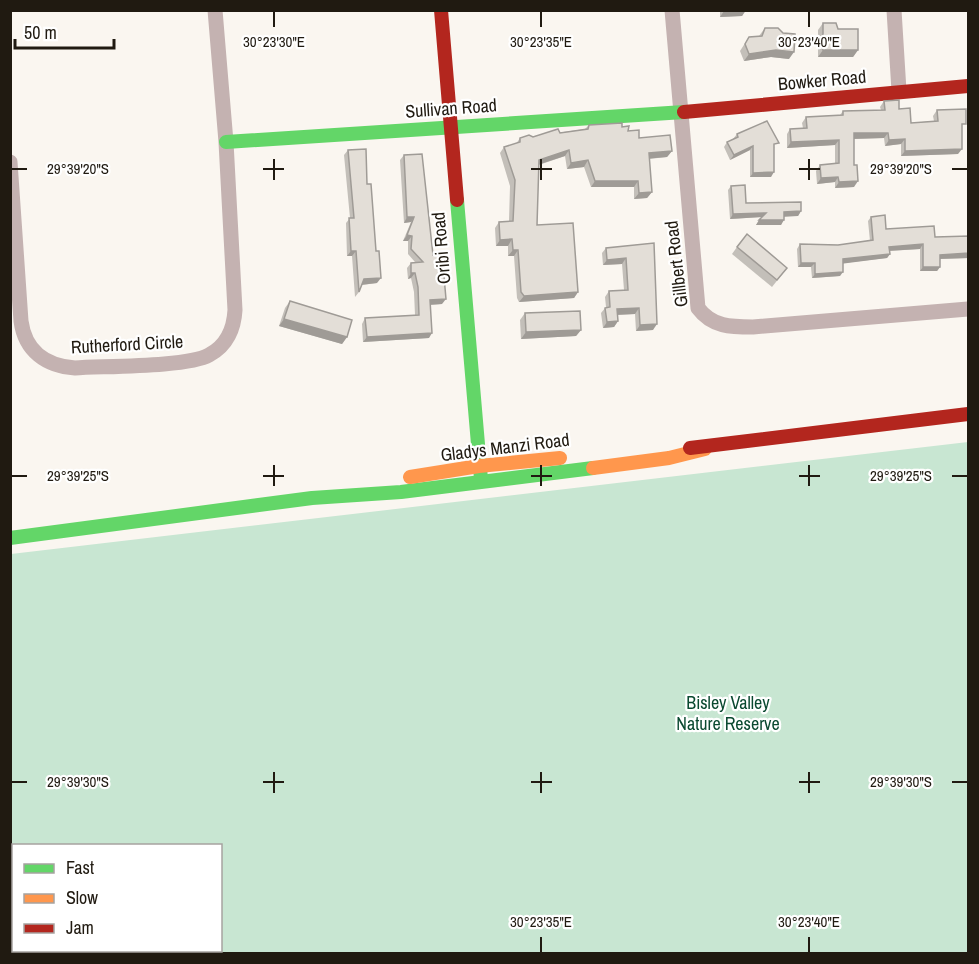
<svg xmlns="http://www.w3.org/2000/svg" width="979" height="964" font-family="'Archivo Narrow',sans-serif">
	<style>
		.green { fill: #c8e6d2; fill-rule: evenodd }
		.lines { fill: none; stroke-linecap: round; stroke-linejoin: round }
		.street { stroke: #c4b2b1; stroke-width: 15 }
		.fast { stroke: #63d668; stroke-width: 14 }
		.slow { stroke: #ff974d; stroke-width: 14 }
		.jam { stroke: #b3261e; stroke-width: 14 }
		.wall { fill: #c3bfb9 }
		.shaded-wall { fill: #9f9b96 }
		.building { fill: #e3ded7; stroke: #9f9b96; stroke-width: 1.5 }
		.ticks { fill: none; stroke: #201a11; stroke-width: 2 }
		.labels { text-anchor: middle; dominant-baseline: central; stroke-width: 4.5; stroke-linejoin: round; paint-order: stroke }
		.street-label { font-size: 18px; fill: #201a11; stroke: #fff }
		.park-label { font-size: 18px; fill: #0a4930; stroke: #fff }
		.ticks-label { font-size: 15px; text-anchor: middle; fill: #201a11; stroke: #fff; stroke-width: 4.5; stroke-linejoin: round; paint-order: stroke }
	</style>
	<rect width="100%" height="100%" fill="#faf6f0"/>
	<!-- green -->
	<path class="green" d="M 968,442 L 968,953 L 11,953 L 11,554 ZM 14,846 L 220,846 L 220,950 L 14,950 Z"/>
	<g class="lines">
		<!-- street -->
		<g class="street">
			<path d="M 672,10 L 698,308 C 712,327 731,327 753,327 L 968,309"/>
			<polyline points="894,10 899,91"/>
			<path d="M 10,162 L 21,321 C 25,351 46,366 75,368 C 104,366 188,367 209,355 C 227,346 234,328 235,310 L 226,142 L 215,10"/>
		</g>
		<!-- fast -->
		<g class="fast">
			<polyline points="226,142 684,112"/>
			<polyline points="457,200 481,479"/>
			<polyline points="10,538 312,498 401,492 593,468"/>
		</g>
		<!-- slow -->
		<g class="slow">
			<polyline points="593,468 669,458 705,449"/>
			<polyline points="410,477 479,466 560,458"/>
		</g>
		<!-- jam -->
		<g class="jam">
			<polyline points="441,10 457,200"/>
			<polyline points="684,112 968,86"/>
			<polyline points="690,448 968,414"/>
		</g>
	</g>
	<!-- wall -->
	<g class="wall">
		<polygon points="720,10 746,10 742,16 720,17"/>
		<polygon points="823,23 838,29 858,50 853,57 818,57 818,30"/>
		<polygon points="765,28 789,59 771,57 744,61 740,51 749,37 759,36"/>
		<polygon points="884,101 899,109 911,123 934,121 933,116 937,110 962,130 958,154 901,156 901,144 885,146 884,138 854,139 854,187 835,188 835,182 817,184 816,171 820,165 835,164 835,145 787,148 787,134 790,129 803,128 802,123 806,117 840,115 843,111 881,110 880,107"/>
		<polygon points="589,125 622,127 639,138 672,151 667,157 649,159 652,192 647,198 634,199 634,187 591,187 584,167 567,169 565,156 539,165 537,225 578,292 574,298 519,302 517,298 514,256 508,256 508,246 496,246 495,228 499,222 509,221 510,186 500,153 504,147 516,144 520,138 585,129"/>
		<polygon points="737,134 775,148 774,148 771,177 750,177 750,150 730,160 724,147 727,142 733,139"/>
		<polygon points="348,150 367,184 377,283 362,285 359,292 355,297 352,256 347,256 346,223 350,218 344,155"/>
		<polygon points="404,155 433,255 442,304 430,305 429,338 363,342 362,324 365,318 415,315 414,292 411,278 408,279 407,268 411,263 415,262 408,254 408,241 403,241 411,222 404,223 400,160"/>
		<polygon points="731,186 746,203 801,211 798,216 784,216 781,225 756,225 762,217 730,219 728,190"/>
		<polygon points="871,217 886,229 935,237 969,258 940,259 940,267 937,271 920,271 920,249 889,251 890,254 887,258 843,263 840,276 812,278 811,267 798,267 797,249 800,244 838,245 870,241 868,221"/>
		<polygon points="654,243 653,330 636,331 635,314 617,315 618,321 614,327 603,328 601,313 606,307 605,297 609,291 624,290 622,264 603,265 602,253 606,248"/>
		<polygon points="737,247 787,268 772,287 732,254"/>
		<polygon points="290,301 347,337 342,344 279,326 285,308"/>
		<polygon points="525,313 581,330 576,336 521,339 520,320"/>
	</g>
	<!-- shaded-wall -->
	<g class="shaded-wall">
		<polygon points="746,10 742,16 720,17 724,11"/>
		<polygon points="776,50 794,52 789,59 771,57 744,61 749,54"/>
		<polygon points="823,50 858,50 853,57 818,57"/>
		<polygon points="854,133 888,133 884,138 850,139"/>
		<polygon points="905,139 901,144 885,146 889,140"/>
		<polygon points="839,140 835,145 787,148 791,142"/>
		<polygon points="753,146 750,150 730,160 734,155"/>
		<polygon points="962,149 958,154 901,156 905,151"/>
		<polygon points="569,150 565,156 534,166 539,160"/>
		<polygon points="672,151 667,157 644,159 649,153"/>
		<polygon points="588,160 584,167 567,169 571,163"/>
		<polygon points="774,172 771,177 750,177 753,173"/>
		<polygon points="838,177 835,182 817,184 821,178"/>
		<polygon points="595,181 638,181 634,187 591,187"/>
		<polygon points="858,181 854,187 835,188 839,182"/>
		<polygon points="652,192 647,198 634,199 639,193"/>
		<polygon points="801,211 798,216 781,217 784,212"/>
		<polygon points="766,213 762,217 730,219 733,214"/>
		<polygon points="407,217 414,217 411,222 404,223"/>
		<polygon points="759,220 784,220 781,225 756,225"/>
		<polygon points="407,235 412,236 408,241 403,241"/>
		<polygon points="512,239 508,246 496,246 500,240"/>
		<polygon points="923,244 920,249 886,251 889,247"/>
		<polygon points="513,250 518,250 514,256 508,256"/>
		<polygon points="351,251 356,251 352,256 347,256"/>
		<polygon points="969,253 969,258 937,259 940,255"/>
		<polygon points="890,254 887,258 840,264 843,259"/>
		<polygon points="626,258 622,264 603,265 607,260"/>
		<polygon points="801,263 815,263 811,267 798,267"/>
		<polygon points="923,267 940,267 937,271 920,271"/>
		<polygon points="843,272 840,276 812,278 815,274"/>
		<polygon points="411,273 415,273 411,278 408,279"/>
		<polygon points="381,278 377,283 360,285 364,279"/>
		<polygon points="578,292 574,298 519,302 524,296"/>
		<polygon points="446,299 442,304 426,305 430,300"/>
		<polygon points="639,308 635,314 613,315 617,309"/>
		<polygon points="284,319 347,337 342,344 279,326"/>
		<polygon points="618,321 614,327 603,328 607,322"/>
		<polygon points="657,324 653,330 636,331 640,325"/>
		<polygon points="581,330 576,336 521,339 526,332"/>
		<polygon points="432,333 429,338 363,342 367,337"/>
	</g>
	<!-- building -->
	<g class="building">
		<polygon points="823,23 836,23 838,29 858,29 858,50 823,50"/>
		<polygon points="765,28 778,28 783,33 795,34 794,52 776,50 749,54 745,44 749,37 762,36"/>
		<polygon points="899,100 899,109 910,108 911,123 938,121 937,110 966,109 966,124 962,124 962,149 905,151 905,139 889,140 888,133 854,133 854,165 857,165 858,181 839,182 838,177 821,178 820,165 839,163 839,140 791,142 790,129 807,128 806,117 843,115 843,111 885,110 884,101"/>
		<polygon points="767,121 779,143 774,144 774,172 753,173 753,146 734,155 727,142 738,137 737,134"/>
		<polygon points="622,123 622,127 629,126 628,131 639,130 639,138 670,135 672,151 649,153 652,192 639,193 638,181 595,181 588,160 571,163 569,150 539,160 537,225 573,223 578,292 524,296 521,292 518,250 513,250 512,239 500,240 499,222 513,221 515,180 504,147 520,142 520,138 529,135 533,137 558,129 560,133 588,129 589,125"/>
		<polygon points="366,149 367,184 371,184 376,251 379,251 381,278 364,279 359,292 356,251 351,251 349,218 354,218 348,150"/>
		<polygon points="422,154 433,255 442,254 446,299 430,300 432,333 367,337 365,318 419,315 418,287 415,273 411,273 411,263 423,262 411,249 412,236 407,235 414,217 407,217 404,155"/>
		<polygon points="745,185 746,203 801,202 801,211 784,212 784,220 759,220 766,213 733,214 731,186"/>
		<polygon points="885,215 886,229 934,226 935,237 969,236 969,253 940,255 940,267 923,267 923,244 889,247 890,254 843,259 843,272 815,274 815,263 801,263 800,244 838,245 873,240 871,217"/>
		<polygon points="747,234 787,268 777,280 737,247"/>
		<polygon points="654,243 657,324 640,325 639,308 617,309 618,321 607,322 605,308 610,307 609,291 628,290 626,258 607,260 606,248"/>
		<polygon points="290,301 352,320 347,337 284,319"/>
		<polygon points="580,311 581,330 526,332 525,313"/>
	</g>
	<!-- ticks -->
	<path class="ticks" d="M 274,12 L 274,27M 541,12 L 541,27M 809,12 L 809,27M 274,159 L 274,180M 541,159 L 541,180M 809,159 L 809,180M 12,169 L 27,169M 263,169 L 284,169M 531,169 L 552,169M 799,169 L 820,169M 952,169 L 967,169M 274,465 L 274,486M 541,465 L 541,486M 809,465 L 809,486M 12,476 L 27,476M 263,476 L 284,476M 531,476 L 552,476M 799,476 L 820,476M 952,476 L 967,476M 274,772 L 274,793M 541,772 L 541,793M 809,772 L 809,793M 12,782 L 27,782M 263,782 L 284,782M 531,782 L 552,782M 799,782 L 820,782M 952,782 L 967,782M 541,937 L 541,952M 809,937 L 809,952"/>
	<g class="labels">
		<!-- street labels -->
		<g class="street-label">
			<text transform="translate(822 80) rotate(-5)">Bowker Road</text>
			<text transform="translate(451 108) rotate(-4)">Sullivan Road</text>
			<text transform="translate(441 248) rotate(-95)">Oribi Road</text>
			<text transform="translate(676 264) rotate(-97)">Gillbert Road</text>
			<text transform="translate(127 344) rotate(-3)">Rutherford Circle</text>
			<text transform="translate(505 447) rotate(-7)">Gladys Manzi Road</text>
		</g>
		<!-- park labels -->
		<g class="park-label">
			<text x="728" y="702">Bisley Valley<tspan x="728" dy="21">Nature Reserve</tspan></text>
		</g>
	</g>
	<g class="ticks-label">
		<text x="274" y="47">30°23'30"E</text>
		<text x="541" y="47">30°23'35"E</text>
		<text x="809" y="47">30°23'40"E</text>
		<text x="78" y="174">29°39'20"S</text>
		<text x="901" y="174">29°39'20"S</text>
		<text x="78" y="481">29°39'25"S</text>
		<text x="901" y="481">29°39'25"S</text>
		<text x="78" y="787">29°39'30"S</text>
		<text x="901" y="787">29°39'30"S</text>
		<text x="541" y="927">30°23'35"E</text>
		<text x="809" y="927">30°23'40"E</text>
	</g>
	<!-- border -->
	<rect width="979" height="964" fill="none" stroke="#201a11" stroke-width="24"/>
	<!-- legend -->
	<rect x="12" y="844" width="210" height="108" fill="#ffffff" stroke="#a6a3a0" stroke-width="1.5"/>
	<rect x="24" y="864" width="30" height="9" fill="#63d668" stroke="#a6a3a0" stroke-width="1.5"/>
	<text x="66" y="874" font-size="18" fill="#201a11">Fast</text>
	<rect x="24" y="894" width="30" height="9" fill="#ff974d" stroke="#a6a3a0" stroke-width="1.5"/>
	<text x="66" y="904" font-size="18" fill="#201a11">Slow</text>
	<rect x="24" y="924" width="30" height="9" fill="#b3261e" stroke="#a6a3a0" stroke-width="1.5"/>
	<text x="66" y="934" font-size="18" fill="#201a11">Jam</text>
	<!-- scale -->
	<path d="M15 39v9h99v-9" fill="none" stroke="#201a11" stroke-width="3"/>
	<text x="24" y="39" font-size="18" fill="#201a11" stroke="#ffffff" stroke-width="4.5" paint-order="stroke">50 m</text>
</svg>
